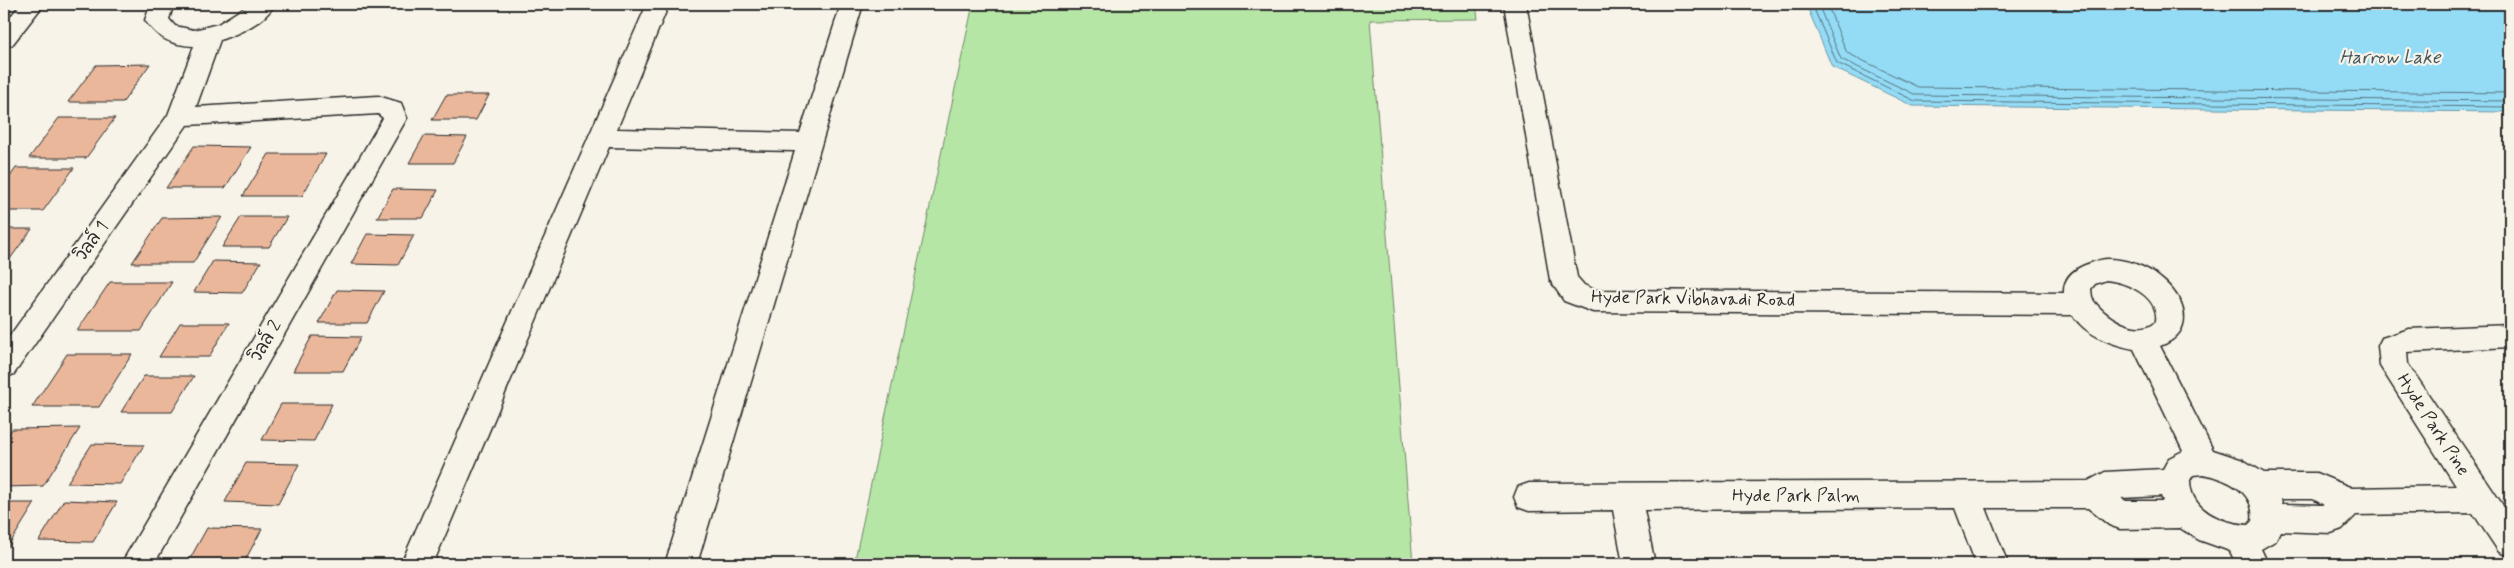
<svg xmlns="http://www.w3.org/2000/svg" width="2514" height="568" font-family="Mynerve,'Playpen Sans Thai',sans-serif">
	<style>
		.green { fill: #b6e6a6; stroke: #708868 }
		.water { fill: #94dcf6; stroke: #6a95a5 }
		.lines { fill: none; stroke-linecap: round; stroke-linejoin: round }
		.shore { stroke: #55727c; stroke-width: 1 }
		.building { fill: #eab79b; stroke: #2b2b2b }
		.minor-casing { stroke: #2b2b2b; stroke-width: 3 }
		.minor { fill: #f7f3e8; fill-rule: evenodd }
		.labels { text-anchor: middle; dominant-baseline: central; stroke-width: 4.5; stroke-linejoin: round; paint-order: stroke }
		.street-label { font-size: 18px; fill: #2b2b2b; stroke: #f7f3e8 }
		.water-label { font-size: 19px; font-style: italic; fill: #45575e; stroke: #f7f3e8 }
	</style>
	<rect width="100%" height="100%" fill="#f7f3e8"/>
	<filter id="ink" filterUnits="userSpaceOnUse"><feTurbulence type="fractalNoise" baseFrequency=".02" numOctaves="2"/><feDisplacementMap in="SourceGraphic" scale="10" xChannelSelector="R" yChannelSelector="G"/><feConvolveMatrix kernelMatrix="1 2 1 2 8 2 1 2 1" color-interpolation-filters="sRGB"/></filter>
	<g filter="url(#ink)">
		<!-- green -->
		<polygon class="green" points="973,4 1476,4 1478,19 1370,20 1413,564 854,564"/>
		<!-- water -->
		<polygon class="water" points="1806,4 2510,4 2510,112 1913,106 1832,67"/>
		<g class="lines">
			<!-- shore -->
			<g class="shore">
				<polyline points="1812,4 1837,63 1915,101 2510,107"/>
				<polyline points="1818,4 1841,59 1916,95 2510,101"/>
				<polyline points="1827,4 1847,53 1918,87 2510,93"/>
			</g>
		</g>
		<!-- building -->
		<g class="building">
			<polygon points="150,64 123,102 68,102 96,65"/>
			<polygon points="446,95 489,95 476,120 432,120"/>
			<polygon points="59,118 115,118 86,158 29,158"/>
			<polygon points="424,136 467,137 453,163 409,163"/>
			<polygon points="194,146 251,147 225,188 166,188"/>
			<polygon points="269,154 326,154 302,196 243,196"/>
			<polygon points="16,168 74,168 43,211 4,211 4,185"/>
			<polygon points="393,189 438,190 423,218 377,218"/>
			<polygon points="222,217 193,263 132,263 162,218"/>
			<polygon points="241,217 287,217 269,247 222,247"/>
			<polygon points="4,229 32,229 4,267"/>
			<polygon points="367,234 414,235 398,265 351,264"/>
			<polygon points="213,261 261,262 242,293 194,292"/>
			<polygon points="110,282 172,282 141,331 77,331"/>
			<polygon points="337,290 384,291 367,323 319,323"/>
			<polygon points="180,323 229,323 209,357 159,357"/>
			<polygon points="312,336 361,337 343,371 293,371"/>
			<polygon points="67,354 132,354 99,407 32,407"/>
			<polygon points="144,376 194,376 172,412 121,412"/>
			<polygon points="281,404 332,404 314,441 262,440"/>
			<polygon points="80,428 43,486 4,487 4,441 12,429"/>
			<polygon points="92,444 144,445 120,484 67,483"/>
			<polygon points="246,463 299,464 278,504 225,502"/>
			<polygon points="64,500 117,502 93,542 39,541"/>
			<polygon points="4,503 35,503 4,553"/>
			<polygon points="207,528 262,529 243,564 187,564"/>
		</g>
		<g class="lines">
			<!-- minor casing -->
			<g class="minor-casing">
				<g id="minor">
					<polygon points="21,4 44,4 12,45 4,47 4,24"/>
					<path d="M 151,4 L 174,4 L 169,19 L 175,26 L 194,30 L 218,24 L 250,4 L 275,4 C 264,23 240,33 220,40 L 196,107 L 378,96 L 401,103 L 407,118 L 154,564 L 121,564 L 383,118 L 378,114 L 187,125 L 14,374 L 4,378 L 4,344 L 168,115 L 194,46 C 172,45 158,39 145,20 Z"/>
					<polygon points="647,4 669,4 617,129 800,133 841,4 863,4 697,564 665,564 795,151 609,147 433,564 401,564"/>
					<path d="M 1504,4 L 1526,4 L 1577,277 L 1584,285 L 1595,290 L 2064,293 C 2063,279 2073,270 2085,265 C 2092,263 2100,259 2107,259 C 2125,259 2147,266 2160,278 C 2185,297 2198,332 2160,346 L 2213,450 L 2243,460 L 2264,473 L 2316,473 L 2352,488 L 2456,486 L 2380,366 L 2378,346 L 2382,338 L 2409,329 L 2510,325 L 2510,347 L 2407,352 L 2408,364 L 2510,516 L 2510,556 L 2499,552 L 2473,513 L 2356,515 L 2342,529 L 2331,533 L 2280,531 L 2275,541 L 2261,549 L 2268,564 L 2236,564 L 2230,551 L 2199,540 L 2180,528 L 2120,529 L 2109,525 L 2088,508 L 1986,508 L 2008,564 L 1976,564 L 1955,508 L 1644,510 L 1655,564 L 1623,564 L 1613,510 L 1529,511 L 1518,507 L 1514,497 L 1518,487 L 1529,483 L 2088,481 L 2105,472 L 2163,469 L 2169,458 L 2183,451 L 2134,349 C 2112,345 2085,335 2073,315 L 1593,312 L 1564,301 L 1550,280 ZM 2106,280 C 2127,282 2159,296 2156,321 C 2137,339 2102,315 2092,298 L 2091,289 L 2095,284 ZM 2203,474 C 2228,479 2256,492 2252,521 L 2248,525 C 2222,523 2190,511 2190,480 L 2193,475 ZM 2161,496 L 2163,501 L 2126,501 L 2121,498 ZM 2281,499 L 2313,499 L 2324,505 L 2282,504 Z"/>
				</g>
			</g>
			<!-- minor -->
			<use href="#minor" class="minor"/>
		</g>
	</g>
	<g class="labels">
		<!-- street labels -->
		<g class="street-label">
			<text transform="translate(92 241) rotate(-55)">วิลล์ 1</text>
			<text transform="translate(1693 299) rotate(1)">Hyde Park Vibhavadi Road</text>
			<text transform="translate(266 341) rotate(-60)">วิลล์ 2</text>
			<text transform="translate(2433 425) rotate(57)">Hyde Park Pine</text>
			<text x="1796" y="496">Hyde Park Palm</text>
		</g>
		<!-- water labels -->
		<g class="water-label">
			<text x="2390" y="57">Harrow Lake</text>
		</g>
	</g>
	<!-- margin -->
	<rect width="2514" height="568" fill="none" stroke="#f7f3e8" stroke-width="20"/>
	<rect x="10" y="10" width="2494" height="548" fill="none" stroke="#2b2b2b" stroke-width="2" filter="url(#ink)"/>
</svg>
